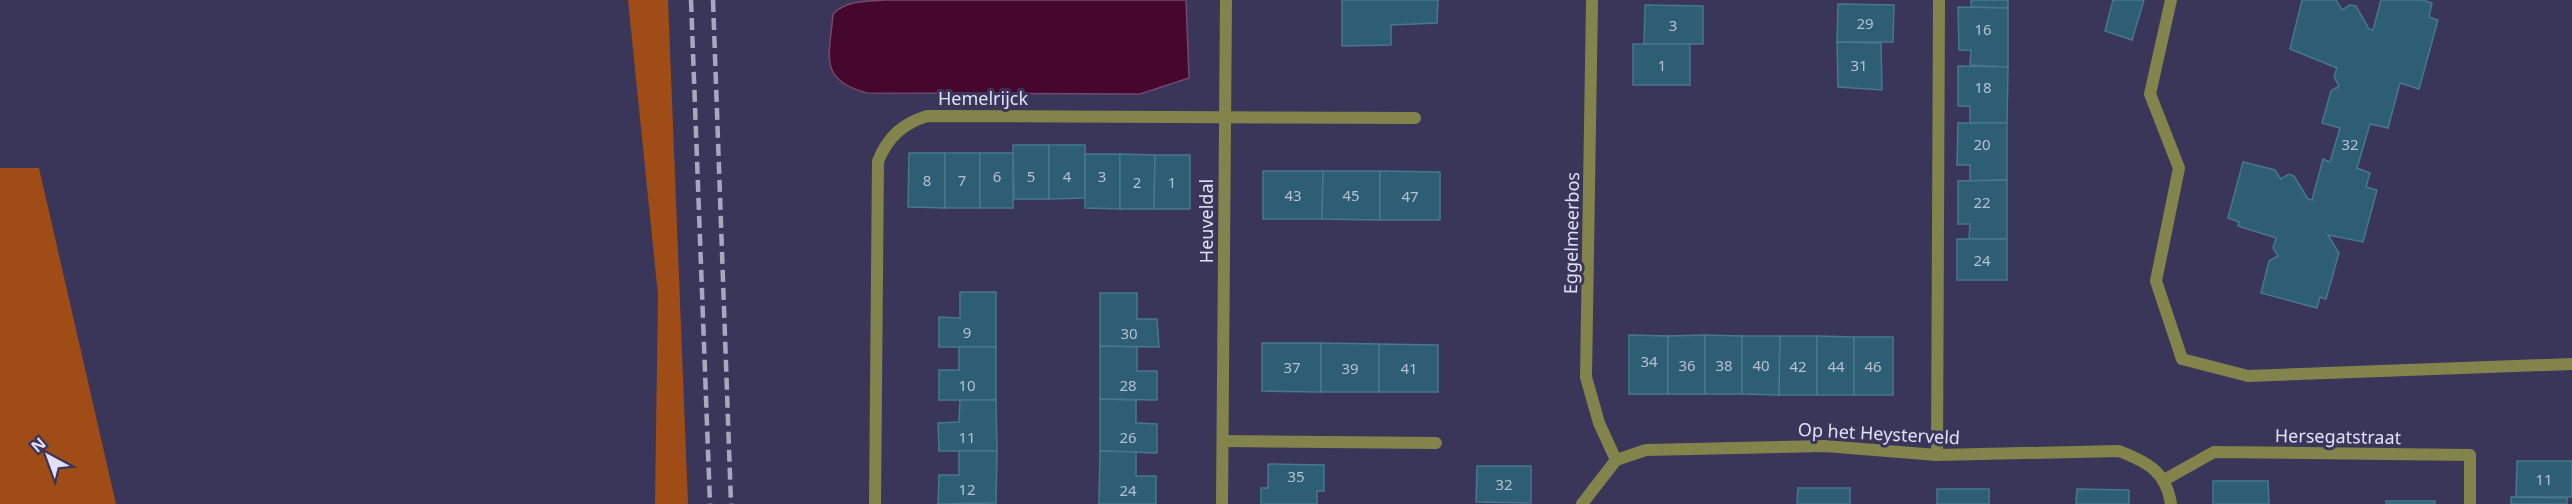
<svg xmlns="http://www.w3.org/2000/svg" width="2572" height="504" font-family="'Noto Sans',sans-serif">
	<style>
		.green { fill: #a04c16 }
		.water { fill: #46072e; stroke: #74486a; stroke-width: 1.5 }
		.building { fill: #2e5e73; stroke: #47778d; stroke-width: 1.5 }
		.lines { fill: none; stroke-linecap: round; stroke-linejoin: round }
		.lane { stroke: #83834c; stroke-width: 12 }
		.street { stroke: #83834c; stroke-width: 12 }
		.rail { stroke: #a8a6c1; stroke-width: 4.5; stroke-dasharray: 12 6; stroke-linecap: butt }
		.labels { text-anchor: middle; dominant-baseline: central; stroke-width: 6; stroke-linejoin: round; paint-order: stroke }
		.number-label { font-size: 15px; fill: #b4c0d6 }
		.street-label { font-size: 18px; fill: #e1e0f7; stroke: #3a365a }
	</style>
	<rect width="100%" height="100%" fill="#3a365a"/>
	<!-- green -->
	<g class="green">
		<polygon points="628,0 668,0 688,504 655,504 658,295"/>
		<polygon points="0,168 39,168 116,504 0,504"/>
	</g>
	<!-- water -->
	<path class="water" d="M 884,0 L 1186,0 L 1189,78 L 1140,94 L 867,93 C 817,80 830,55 833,14 C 847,0 865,2 884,0 Z"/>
	<!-- building -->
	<g class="building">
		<polygon points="1342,0 1438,0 1437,23 1391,25 1391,45 1342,46"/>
		<polygon points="1971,0 2008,0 2008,8 1971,7"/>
		<polygon points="2113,0 2144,0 2132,40 2105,31"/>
		<polygon points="2302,0 2336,0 2342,10 2350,5 2356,6 2369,29 2373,30 2381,0 2423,0 2432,3 2429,17 2438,20 2419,89 2400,83 2388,128 2370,124 2357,168 2370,173 2366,187 2377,190 2363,242 2328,235 2339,253 2326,299 2320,297 2317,308 2261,293 2269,261 2278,256 2273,248 2276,238 2238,226 2239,222 2228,218 2243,162 2275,170 2281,179 2289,174 2294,176 2308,199 2312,200 2323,159 2330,162 2340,128 2322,123 2331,91 2339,86 2334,77 2337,68 2290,49"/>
		<polygon points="1838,4 1894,5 1893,42 1837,42"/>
		<polygon points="1645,5 1703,6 1703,44 1644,44"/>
		<polygon points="1958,7 2008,8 2008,67 1970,65 1971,50 1959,50"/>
		<polygon points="1837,42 1881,43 1882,90 1838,87"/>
		<rect x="1633" y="44" width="57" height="41"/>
		<polygon points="1958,66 2008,67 2007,123 1970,123 1970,106 1958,106"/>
		<polygon points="1958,123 2007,123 2007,180 1970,181 1970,165 1957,165"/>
		<polygon points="1013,145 1049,145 1049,199 1014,199"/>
		<polygon points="1049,145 1085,145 1085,198 1049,199"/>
		<polygon points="909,153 945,153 945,208 908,207"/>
		<rect x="945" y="153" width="35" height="55"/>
		<rect x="980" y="153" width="33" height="55"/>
		<polygon points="1085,154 1120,154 1120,209 1085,208"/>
		<polygon points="1120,154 1155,155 1154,209 1120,209"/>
		<polygon points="1155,155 1190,155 1190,209 1154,209"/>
		<polygon points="1263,171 1323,171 1322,219 1263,219"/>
		<polygon points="1323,171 1380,171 1380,220 1322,219"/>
		<polygon points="1380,171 1440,172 1440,220 1380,220"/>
		<polygon points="2007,180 2007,239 1969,239 1970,224 1958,224 1958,181"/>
		<rect x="1957" y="239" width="50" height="41"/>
		<polygon points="960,292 996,292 996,347 939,347 939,317 960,318"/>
		<polygon points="1100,293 1137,293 1137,319 1157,319 1159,347 1100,346"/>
		<polygon points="1629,335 1668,336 1668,394 1629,394"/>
		<polygon points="1705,335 1705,394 1668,394 1668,336"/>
		<polygon points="1705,335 1742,336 1742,394 1705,394"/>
		<polygon points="1742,336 1780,336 1779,395 1742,394"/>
		<polygon points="1780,336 1817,336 1817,395 1779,395"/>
		<polygon points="1817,336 1854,337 1854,395 1817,395"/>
		<rect x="1854" y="337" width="39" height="58"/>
		<polygon points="1262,343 1321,343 1321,392 1262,391"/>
		<polygon points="1321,343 1379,344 1379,392 1321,392"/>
		<polygon points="1379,344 1438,345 1438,392 1379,392"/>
		<polygon points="1100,346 1137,347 1137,371 1157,371 1157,400 1100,399"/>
		<polygon points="959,347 996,347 996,400 939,400 939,370 959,370"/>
		<polygon points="1100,399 1136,400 1136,423 1157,424 1157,453 1100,451"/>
		<polygon points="960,400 996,400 997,451 939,451 938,423 959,422"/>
		<polygon points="959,451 997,451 996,503 938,504 939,475 959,475"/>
		<polygon points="1100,451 1136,452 1136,476 1156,476 1156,504 1099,504"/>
		<polygon points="2517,461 2572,461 2572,497 2516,497"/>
		<polygon points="1268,464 1324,465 1324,491 1317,491 1317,504 1261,504 1261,488 1268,488"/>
		<polygon points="1477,466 1531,466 1531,503 1476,502"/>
		<polygon points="2213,481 2268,481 2269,504 2213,504"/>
		<polygon points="1798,488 1850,488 1850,504 1797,504"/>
		<rect x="1937" y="489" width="52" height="15"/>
		<polygon points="2077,489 2129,490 2129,504 2076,504"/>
		<polygon points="2511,497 2567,498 2567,504 2511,504"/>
		<rect x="2386" y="501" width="49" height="3"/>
	</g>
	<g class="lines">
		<!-- lane -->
		<polyline class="lane" points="2171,0 2150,94 2179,168 2156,281 2182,359 2248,376 2572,364"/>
		<!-- street -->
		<g class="street">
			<polyline points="1592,0 1586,377 1599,423 1616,460"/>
			<polyline points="1223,441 1436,443"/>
			<polyline points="1937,455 1939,0"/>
			<polyline points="2164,480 2214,452 2470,455 2470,504"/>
			<path d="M 875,504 L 878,161 C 888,137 902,124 927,116 L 1415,118"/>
			<polyline points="1222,504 1226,0"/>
			<path d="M 1582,504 L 1616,460 L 1646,450 L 1825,446 L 1937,455 L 2119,451 C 2147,462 2166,471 2171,504"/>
		</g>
		<!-- rail -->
		<g class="rail">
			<polyline points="691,0 710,504"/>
			<polyline points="713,0 731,504"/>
		</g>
	</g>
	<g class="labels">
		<!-- number labels -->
		<g class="number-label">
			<text x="1865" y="23">29</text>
			<text x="1673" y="25">3</text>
			<text x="1983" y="29">16</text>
			<text x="1662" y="65">1</text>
			<text x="1859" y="65">31</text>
			<text x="1983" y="87">18</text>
			<text x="1982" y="144">20</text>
			<text x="2350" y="144">32</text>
			<text x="997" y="176">6</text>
			<text x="1031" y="176">5</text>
			<text x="1067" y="176">4</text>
			<text x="1102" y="176">3</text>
			<text x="927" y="180">8</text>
			<text x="962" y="180">7</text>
			<text x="1137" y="182">2</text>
			<text x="1172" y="182">1</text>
			<text x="1293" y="195">43</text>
			<text x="1351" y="195">45</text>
			<text x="1410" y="196">47</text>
			<text x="1982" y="202">22</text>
			<text x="1982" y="260">24</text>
			<text x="967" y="332">9</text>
			<text x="1129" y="333">30</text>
			<text x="1649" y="361">34</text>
			<text x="1687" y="365">36</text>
			<text x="1724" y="365">38</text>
			<text x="1761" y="365">40</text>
			<text x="1798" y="366">42</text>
			<text x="1836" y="366">44</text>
			<text x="1873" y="366">46</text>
			<text x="1292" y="367">37</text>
			<text x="1350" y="368">39</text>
			<text x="1409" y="368">41</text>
			<text x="967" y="385">10</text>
			<text x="1128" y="385">28</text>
			<text x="967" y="437">11</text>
			<text x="1128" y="437">26</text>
			<text x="1296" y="476">35</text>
			<text x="2544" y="479">11</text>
			<text x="1504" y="484">32</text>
			<text x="967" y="489">12</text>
			<text x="1128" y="490">24</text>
		</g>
		<!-- street labels -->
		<g class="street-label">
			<text x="983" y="98">Hemelrijck</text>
			<text transform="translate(1206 221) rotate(-90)">Heuveldal</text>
			<text transform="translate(1571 233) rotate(-89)">Eggelmeerbos</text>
			<text transform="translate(1879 433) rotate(3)">Op het Heysterveld</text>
			<text transform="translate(2338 436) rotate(1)">Hersegatstraat</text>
		</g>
	</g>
	<!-- north arrow -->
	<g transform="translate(48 456) rotate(319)" stroke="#3a365a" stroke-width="4.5" paint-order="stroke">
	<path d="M0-4.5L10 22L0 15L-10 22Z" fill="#e1e0f7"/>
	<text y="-9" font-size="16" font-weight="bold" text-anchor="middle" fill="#e1e0f7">N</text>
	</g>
</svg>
